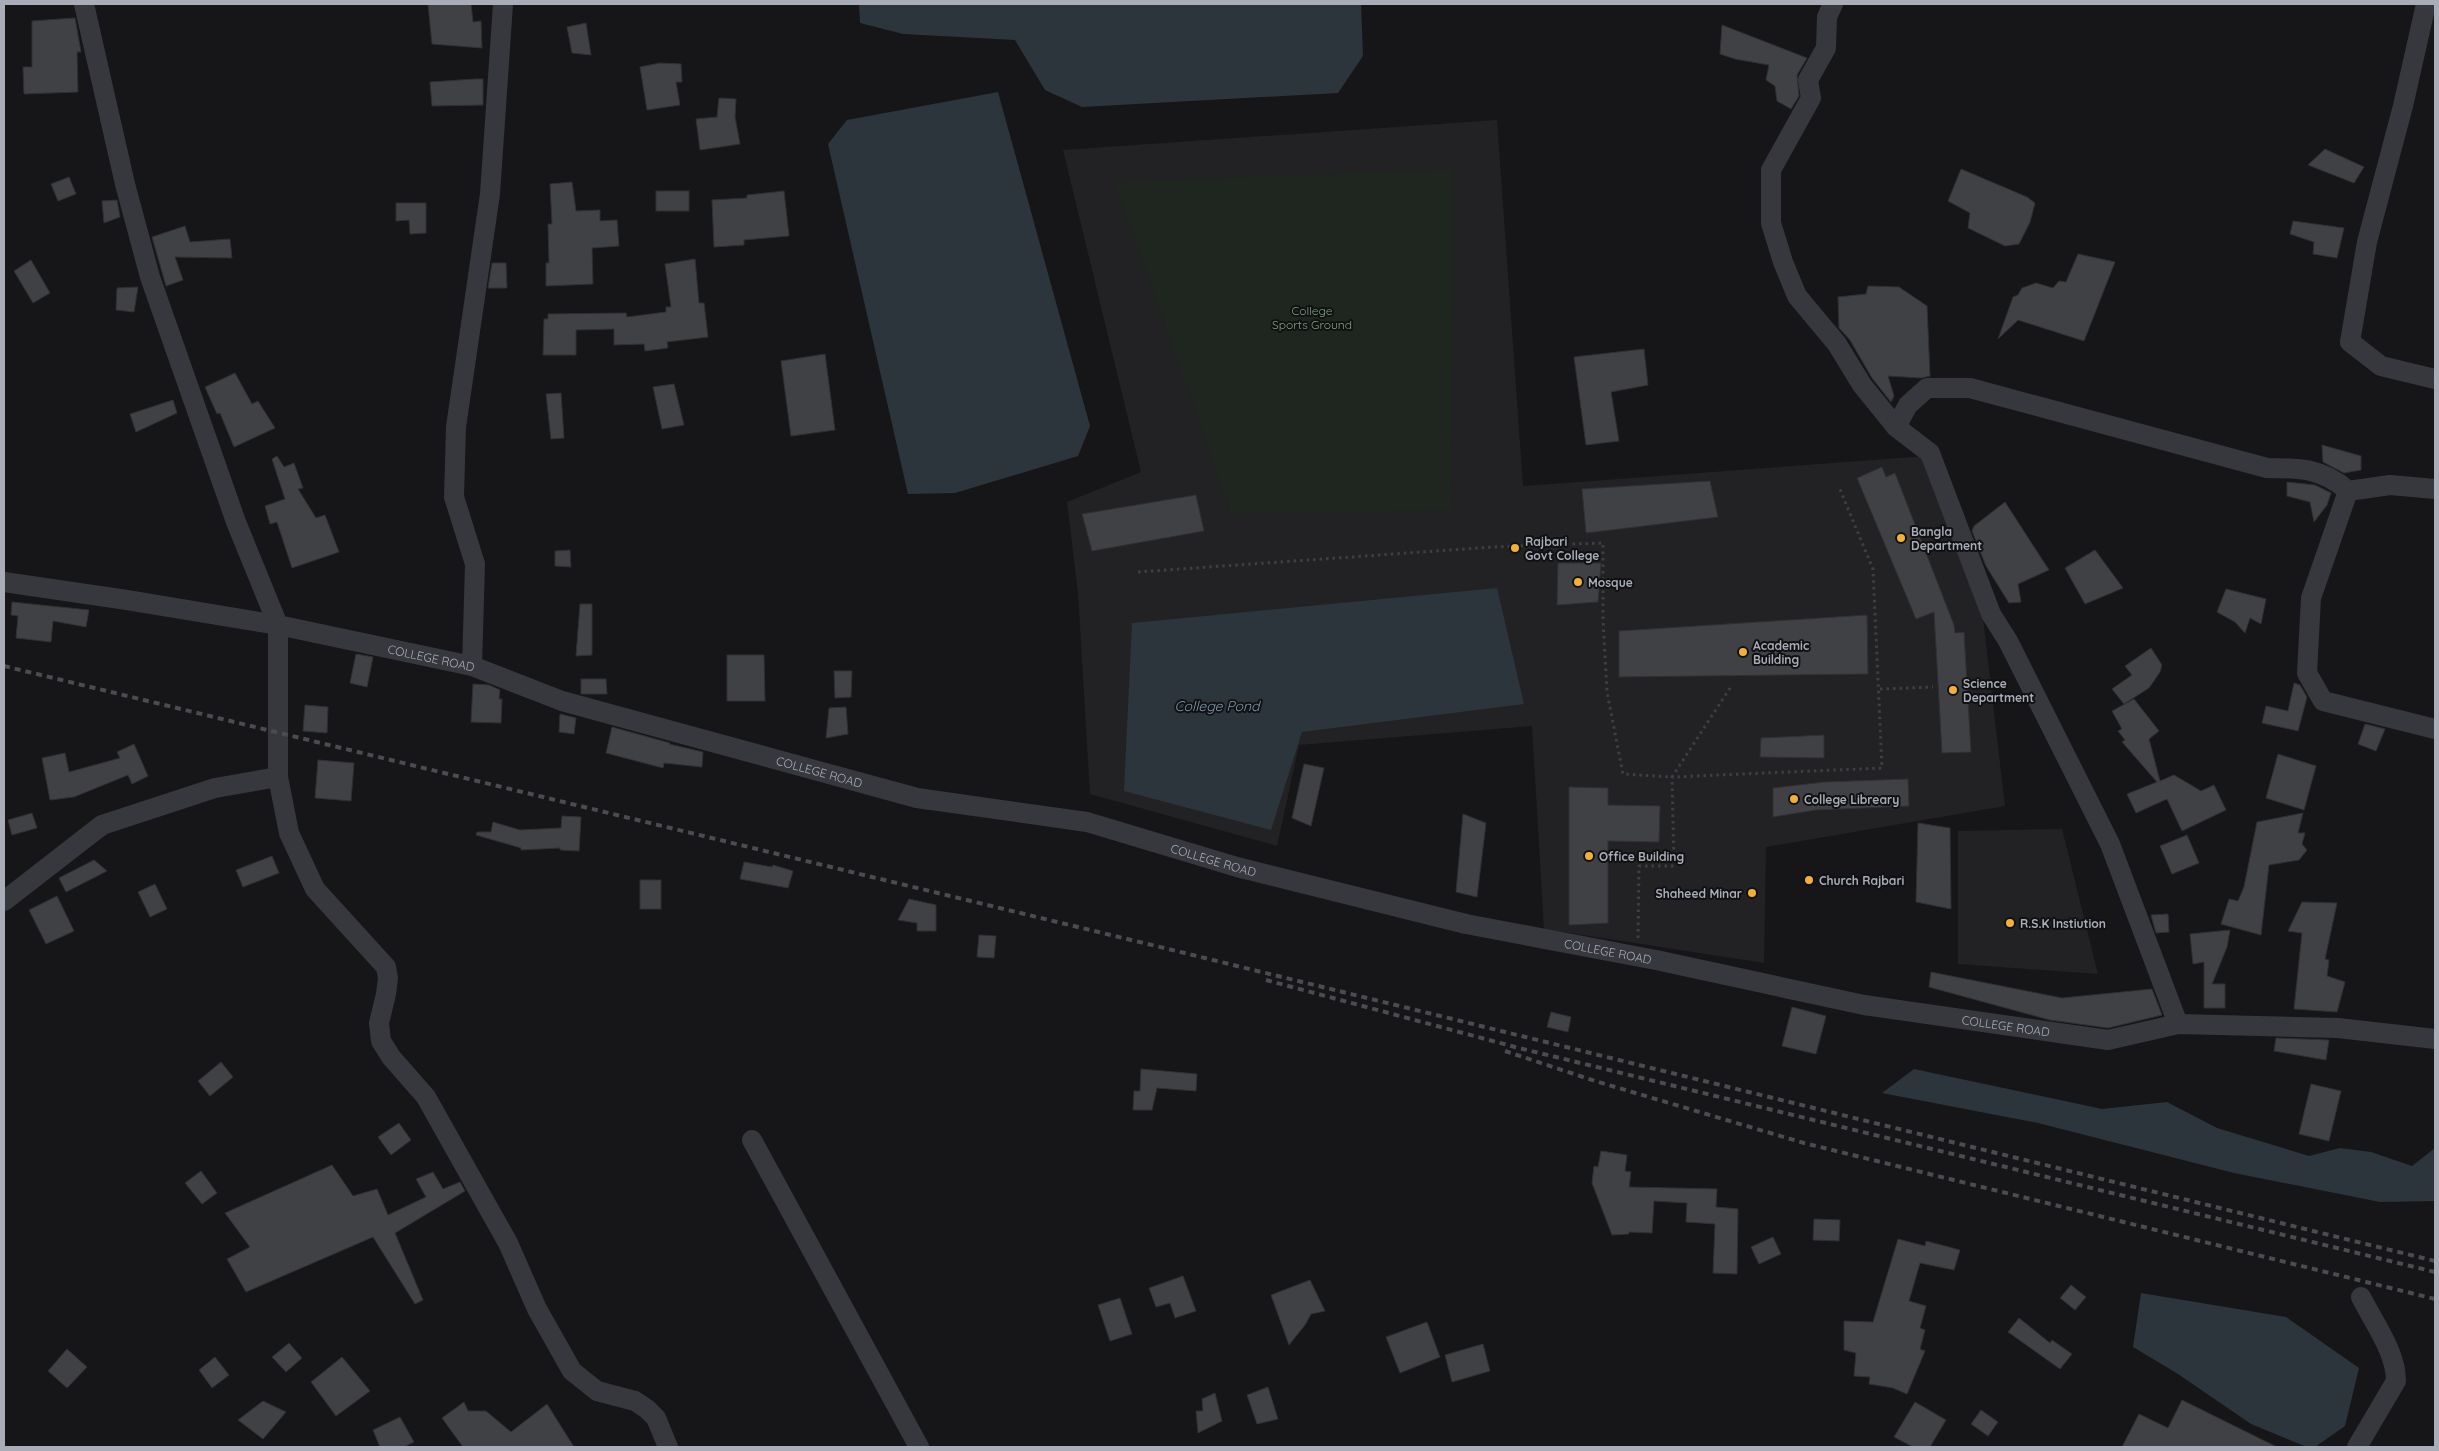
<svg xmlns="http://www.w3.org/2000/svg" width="2439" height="1451" font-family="Quicksand,sans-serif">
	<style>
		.built { fill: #222225 }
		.green { fill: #1e261f }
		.water { fill: #2c353c }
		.building { fill: #404145; stroke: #303034 }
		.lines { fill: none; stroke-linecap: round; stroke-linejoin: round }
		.path { stroke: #3d3f44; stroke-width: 3; stroke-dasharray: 2.5 4; stroke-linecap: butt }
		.minor { stroke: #37383d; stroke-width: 20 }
		.rail { stroke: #4a4c52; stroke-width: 4; stroke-dasharray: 6 5; stroke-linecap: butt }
		.poi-dot { fill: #f2b134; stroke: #111113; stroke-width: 2 }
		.labels { text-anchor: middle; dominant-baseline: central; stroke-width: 4; stroke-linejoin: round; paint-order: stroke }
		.park-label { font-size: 12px; fill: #7fa381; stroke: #111113 }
		.poi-label { font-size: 12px; font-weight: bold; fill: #a8adb8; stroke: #111113; text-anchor: start }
		.street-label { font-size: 12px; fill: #a8adb8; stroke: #111113 }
		.water-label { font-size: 14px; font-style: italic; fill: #7f9bb3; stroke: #111113 }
	</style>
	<rect width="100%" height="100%" fill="#161618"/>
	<!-- built -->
	<g class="built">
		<polygon points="1497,120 1523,486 1927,456 1983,618 2005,806 1766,847 1764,963 1544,929 1532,726 1299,745 1277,846 1090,794 1078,593 1067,502 1141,472 1063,150"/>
		<polygon points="2062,829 2098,974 1958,964 1958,831"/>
	</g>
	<!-- green -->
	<polygon class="green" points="1454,169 1451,510 1231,514 1115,182"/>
	<!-- water -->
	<g class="water">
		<polygon points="859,4 1361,4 1363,56 1338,93 1082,107 1045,90 1015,40 903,34 860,23"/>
		<polygon points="998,92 1090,426 1078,456 955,493 908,494 828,144 847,120"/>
		<polygon points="1497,588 1524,704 1302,732 1271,830 1124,791 1132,623"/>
		<polygon points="1914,1069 2102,1109 2167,1102 2217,1128 2309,1156 2340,1148 2371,1152 2412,1166 2435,1148 2435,1201 2380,1202 2234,1173 2038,1123 1882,1093"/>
		<polygon points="2141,1293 2286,1317 2359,1368 2345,1426 2315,1447 2307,1447 2251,1424 2178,1374 2133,1347"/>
	</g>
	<!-- building -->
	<g class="building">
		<polygon points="428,4 471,4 473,22 481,21 482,48 432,44"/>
		<polygon points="75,18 81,52 77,52 78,92 24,94 23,67 32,67 32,21"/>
		<polygon points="586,23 591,55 572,53 567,27"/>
		<polygon points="1722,25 1807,58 1797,75 1799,96 1791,109 1777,101 1775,86 1766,80 1769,65 1735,59 1720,54"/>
		<polygon points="660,63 681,64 682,82 676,82 680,105 647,110 640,67"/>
		<polygon points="475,79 483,79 483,105 432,106 430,82"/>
		<polygon points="719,98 736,99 735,117 740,144 700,150 696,119 717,117"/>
		<polygon points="2325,149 2364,167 2354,183 2308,165"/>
		<polygon points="1961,169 2027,197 2035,203 2030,222 2019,244 2005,246 1968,228 1970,213 1948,201"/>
		<polygon points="69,177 76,194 58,201 51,184"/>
		<polygon points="572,182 576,211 600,210 600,221 617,220 619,246 592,248 593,284 546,286 546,263 549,263 548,224 552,224 550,184"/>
		<rect x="656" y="191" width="33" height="20"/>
		<polygon points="784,191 789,236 744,240 744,245 714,247 712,200 747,198 747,195"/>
		<polygon points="117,200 120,217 104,223 102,201"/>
		<polygon points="396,203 426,203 426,233 410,234 409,220 396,221"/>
		<polygon points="2293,221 2344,228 2337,258 2313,254 2314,242 2290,234"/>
		<polygon points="185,226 190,242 230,239 232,258 175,257 183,280 166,286 152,237"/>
		<polygon points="2078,254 2115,262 2084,341 2018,320 1998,339 2013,297 2018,295 2022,288 2036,283 2053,288 2059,281 2066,282"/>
		<polygon points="695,259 699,303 704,303 708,337 667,342 668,348 645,351 644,344 614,345 614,329 576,330 576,355 543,355 544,319 548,319 548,314 626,313 627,317 666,312 666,307 671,307 665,264"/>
		<polygon points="31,260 50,293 33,303 14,271"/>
		<polygon points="492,263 506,263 507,288 488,288"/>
		<polygon points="1868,286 1899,287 1927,306 1930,376 1921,378 1888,376 1894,396 1891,402 1872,378 1850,340 1839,328 1838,297 1866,294"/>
		<polygon points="138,287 134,312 116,310 117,288"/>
		<polygon points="1644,349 1648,385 1611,392 1619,441 1586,445 1574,357"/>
		<polygon points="825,354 835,430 791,436 781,361"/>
		<polygon points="235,373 252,404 258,401 275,428 234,447 220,413 217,414 205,387"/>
		<polygon points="674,384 684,425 662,429 653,387"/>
		<polygon points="561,393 564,438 551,439 546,394"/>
		<polygon points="173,400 177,413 136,432 130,414"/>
		<polygon points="2322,445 2361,456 2361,470 2344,473 2323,462"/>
		<polygon points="277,456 284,467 294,463 303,488 298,489 316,518 325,515 339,552 292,568 277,522 270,524 265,506 285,499 272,459"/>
		<polygon points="1882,467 1886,477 1895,473 1954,625 1955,633 1964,632 1971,752 1942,753 1934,612 1916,619 1857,478"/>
		<polygon points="1710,481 1718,517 1586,533 1582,489"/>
		<polygon points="2287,482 2315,485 2331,493 2327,505 2314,522 2310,502 2287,496"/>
		<polygon points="1196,495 1204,531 1092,551 1082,514"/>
		<polygon points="2005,502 2049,570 2018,584 2021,602 2009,603 1986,566 1972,531 1974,526"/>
		<polygon points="570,550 571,567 555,566 555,551"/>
		<polygon points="2095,550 2123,588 2085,604 2065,568"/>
		<polygon points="1558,563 1601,563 1598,602 1557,605"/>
		<polygon points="2226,589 2266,599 2261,624 2250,618 2245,633 2235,622 2217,612"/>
		<polygon points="12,602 89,610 86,627 53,621 51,642 16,638 18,616 11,615"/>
		<polygon points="580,604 592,604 592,655 576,656"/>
		<polygon points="1867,615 1868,674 1619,677 1619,631"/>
		<polygon points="2151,648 2162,665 2160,672 2149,688 2124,704 2112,689 2132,675 2125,666"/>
		<polygon points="356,654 373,657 367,687 350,683"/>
		<polygon points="727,655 764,655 765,701 727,701"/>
		<polygon points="834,671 852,671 851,697 835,698"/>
		<polygon points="581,679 606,679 607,694 581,694"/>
		<polygon points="2294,683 2300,685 2307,697 2298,731 2262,723 2266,706 2288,711"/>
		<polygon points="473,684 489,685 500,690 499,699 502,699 501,723 471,722"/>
		<polygon points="2134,699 2159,731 2149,739 2160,781 2174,775 2201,791 2214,785 2226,810 2182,831 2167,799 2136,813 2127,794 2157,782 2122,742 2125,740 2118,731 2122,729 2112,711"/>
		<polygon points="305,705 328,707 327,733 303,731"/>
		<polygon points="846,707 848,734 826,738 829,708"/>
		<polygon points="560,714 576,718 574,734 559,732"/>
		<polygon points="2365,724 2385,729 2376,751 2358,744"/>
		<polygon points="612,727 670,743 669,744 703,752 702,767 664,763 663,768 606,753"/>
		<polygon points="1824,735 1824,758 1760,757 1761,738"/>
		<polygon points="134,744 148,776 132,784 128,775 74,797 50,800 42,758 65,753 69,772 120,758 117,752"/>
		<polygon points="2278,754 2316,766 2304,810 2266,798"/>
		<polygon points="318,760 354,763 351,801 315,798"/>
		<polygon points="1304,764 1324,768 1311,826 1292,818"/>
		<polygon points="1908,779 1909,806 1816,810 1773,817 1773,788 1824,782"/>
		<polygon points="1569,787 1608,788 1608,805 1660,806 1659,842 1608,841 1608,923 1569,925"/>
		<polygon points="32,813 37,828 12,835 8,820"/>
		<polygon points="2303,813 2298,833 2305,833 2302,844 2307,850 2299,860 2269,865 2261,935 2221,924 2229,899 2238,901 2244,887 2257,822"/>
		<polygon points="1463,814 1486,823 1477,897 1456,892"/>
		<polygon points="562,816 581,817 579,851 560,850 560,848 521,850 521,848 476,835 477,832 491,832 493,822 520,830 561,828"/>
		<polygon points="1918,823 1950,828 1951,909 1916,902"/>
		<polygon points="2187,835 2199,863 2172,874 2160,846"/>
		<polygon points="272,856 279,873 243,887 236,870"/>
		<polygon points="94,860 107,871 66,892 59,878"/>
		<polygon points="744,862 772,867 773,865 793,871 788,888 740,879"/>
		<rect x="640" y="880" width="21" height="29"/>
		<polygon points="155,884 167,909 150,917 138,892"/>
		<polygon points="57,896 74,931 46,944 29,910"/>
		<polygon points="909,899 936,905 936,931 917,931 917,923 898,920"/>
		<polygon points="2302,902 2337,903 2325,959 2329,960 2327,976 2345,982 2337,1012 2294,1009 2302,933 2288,931"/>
		<polygon points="2168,914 2169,932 2156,933 2151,915"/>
		<polygon points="2230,930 2227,947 2212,984 2225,984 2225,1008 2204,1008 2204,962 2193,964 2190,934"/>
		<polygon points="979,935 996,936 994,958 977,957"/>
		<polygon points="1931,972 2062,998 2152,989 2162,1015 2108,1028 2050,1020 1929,987"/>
		<polygon points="1792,1007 1826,1016 1816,1054 1782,1046"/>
		<polygon points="1551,1012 1571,1017 1568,1032 1547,1027"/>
		<polygon points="2276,1038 2329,1040 2326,1060 2274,1051"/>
		<polygon points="221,1062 233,1077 210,1096 198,1081"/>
		<polygon points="1141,1069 1197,1074 1196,1091 1157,1088 1152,1110 1133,1110 1134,1091 1140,1091"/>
		<polygon points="2311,1084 2341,1091 2329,1141 2299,1134"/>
		<polygon points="399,1123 411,1140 391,1155 378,1137"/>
		<polygon points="1601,1151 1627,1155 1625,1171 1631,1172 1629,1187 1717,1189 1716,1207 1738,1209 1737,1274 1713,1273 1715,1224 1686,1222 1687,1203 1654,1201 1652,1233 1629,1232 1629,1234 1612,1235 1592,1183 1594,1166 1598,1167"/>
		<polygon points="332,1165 353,1196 377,1189 388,1215 426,1197 416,1179 433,1172 443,1189 460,1182 465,1191 395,1233 423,1300 415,1304 373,1237 246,1292 227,1259 250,1247 225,1213"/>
		<polygon points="201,1171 217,1193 202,1204 185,1183"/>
		<polygon points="1814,1219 1840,1220 1839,1241 1813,1240"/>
		<polygon points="1773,1237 1781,1254 1759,1264 1751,1247"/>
		<polygon points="1898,1239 1925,1246 1926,1241 1960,1250 1954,1270 1920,1263 1909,1301 1926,1306 1920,1328 1925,1330 1920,1349 1925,1351 1907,1394 1893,1388 1869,1384 1870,1377 1854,1376 1856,1353 1844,1350 1844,1321 1873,1322"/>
		<polygon points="1183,1276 1196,1311 1175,1318 1170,1303 1156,1307 1149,1288"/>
		<polygon points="1310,1280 1325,1311 1311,1314 1305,1325 1289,1345 1271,1295"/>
		<polygon points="2071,1285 2086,1297 2075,1310 2060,1298"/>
		<polygon points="1120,1298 1132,1334 1110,1341 1098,1305"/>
		<polygon points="2019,1318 2050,1343 2052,1340 2072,1354 2060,1369 2008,1332"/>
		<polygon points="1427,1322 1440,1357 1400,1373 1386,1337"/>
		<polygon points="289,1343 302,1358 286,1372 272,1357"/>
		<polygon points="1483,1344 1490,1371 1452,1382 1445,1355"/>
		<polygon points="67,1349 87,1367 67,1388 48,1371"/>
		<polygon points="215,1357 229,1375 212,1388 199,1370"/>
		<polygon points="342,1357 370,1391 336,1416 311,1382"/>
		<polygon points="1268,1387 1278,1419 1257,1424 1247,1395"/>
		<polygon points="1215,1393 1222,1421 1198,1433 1196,1411 1203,1411 1202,1399"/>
		<polygon points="2182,1400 2277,1447 2122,1447 2139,1414 2168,1428"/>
		<polygon points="263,1401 286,1412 263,1439 238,1420"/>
		<polygon points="464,1402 468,1411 486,1411 511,1432 547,1404 574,1447 463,1447 442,1418"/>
		<polygon points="1915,1402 1946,1420 1930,1447 1913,1447 1894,1437"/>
		<polygon points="1981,1410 1998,1422 1988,1436 1971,1424"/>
		<polygon points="400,1417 414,1442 404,1447 380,1447 373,1430"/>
	</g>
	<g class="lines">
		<!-- path -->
		<g class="path">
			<polyline points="1138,572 1493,547 1603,543 1603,620 1607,692 1623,774 1672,777 1732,685"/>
			<polyline points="1880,689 1933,687"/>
			<polyline points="1638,938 1639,866 1674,866 1672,777 1882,768 1873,569 1839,487"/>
		</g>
		<!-- minor -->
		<g class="minor">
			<polyline points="84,4 125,184 150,277 236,522 278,625 278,777 289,833 315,889 386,967 388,978 386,994 379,1023 381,1041 391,1057 426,1097 508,1243 537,1309 572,1371 597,1391 635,1401 647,1409 656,1418 668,1447"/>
			<polyline points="1833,4 1827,17 1826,48 1808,80 1811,98 1771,170 1771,223 1783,262 1797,296 1837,344 1862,385 1896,427 1930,453 1991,614 2008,641 2110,844 2178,1024"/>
			<polyline points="2426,4 2403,106 2367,242 2350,342 2381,366 2435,379"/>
			<path d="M 1896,427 L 1908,405 L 1927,388 L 1970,388 L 2267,468 C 2299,468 2323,468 2348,491 L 2311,598 L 2307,673 L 2323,701 L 2435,729"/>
			<polyline points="2348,491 2390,485 2435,489"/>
			<path id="s1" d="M 4,582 L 127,600 L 278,625 L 472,666 L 562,701 L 917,798 L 1087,822 L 1237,867 L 1466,924 L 1656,960 L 1864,1005 L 2108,1040 L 2178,1024 L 2338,1028 L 2435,1039"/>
			<polyline points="472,666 475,564 454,497 456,427 490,194 503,4"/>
			<polyline points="4,901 102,825 215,788 278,777"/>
			<polyline points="752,1140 919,1447"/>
			<path d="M 2357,1447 L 2396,1381 C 2396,1352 2374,1323 2361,1297"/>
		</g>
		<!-- rail -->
		<g class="rail">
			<polyline points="4,666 1156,946 2435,1261"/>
			<polyline points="1266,980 1515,1047 2435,1272"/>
			<polyline points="1505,1051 1595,1081 1804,1143 2435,1299"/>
		</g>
	</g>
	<!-- markers -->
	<g class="poi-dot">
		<circle cx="1901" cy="538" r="5"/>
		<circle cx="1515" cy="548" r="5"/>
		<circle cx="1578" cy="582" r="5"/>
		<circle cx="1743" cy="652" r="5"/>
		<circle cx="1953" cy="690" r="5"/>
		<circle cx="1794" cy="799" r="5"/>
		<circle cx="1589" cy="856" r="5"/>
		<circle cx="1809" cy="880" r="5"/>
		<circle cx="1752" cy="893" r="5"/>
		<circle cx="2010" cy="923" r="5"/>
	</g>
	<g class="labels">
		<!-- park labels -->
		<g class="park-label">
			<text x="1312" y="310">College<tspan x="1312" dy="14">Sports Ground</tspan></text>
		</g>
		<!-- poi labels -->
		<g class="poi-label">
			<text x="1911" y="531">Bangla<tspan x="1911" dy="14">Department</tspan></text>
			<text x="1525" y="541">Rajbari<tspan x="1525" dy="14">Govt College</tspan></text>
			<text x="1588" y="582">Mosque</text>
			<text x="1753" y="645">Academic<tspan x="1753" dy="14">Building</tspan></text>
			<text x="1963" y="683">Science<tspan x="1963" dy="14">Department</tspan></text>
			<text x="1804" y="799">College Libreary</text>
			<text x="1599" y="856">Office Building</text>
			<text x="1819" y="880">Church Rajbari</text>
			<text x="1742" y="893" text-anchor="end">Shaheed Minar</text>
			<text x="2020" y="923">R.S.K Instiution</text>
		</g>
		<!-- street labels -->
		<g class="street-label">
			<text stroke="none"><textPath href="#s1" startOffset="434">COLLEGE ROAD</textPath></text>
			<text stroke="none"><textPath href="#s1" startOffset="839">COLLEGE ROAD</textPath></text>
			<text stroke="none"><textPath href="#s1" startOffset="1244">COLLEGE ROAD</textPath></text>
			<text stroke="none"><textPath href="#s1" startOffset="1649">COLLEGE ROAD</textPath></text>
			<text stroke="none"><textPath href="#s1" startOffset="2054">COLLEGE ROAD</textPath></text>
		</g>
		<!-- water labels -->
		<g class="water-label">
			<text x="1217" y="706">College Pond</text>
		</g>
	</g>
	<!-- border -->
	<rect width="2439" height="1451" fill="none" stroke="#a8adb8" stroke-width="10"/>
</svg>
